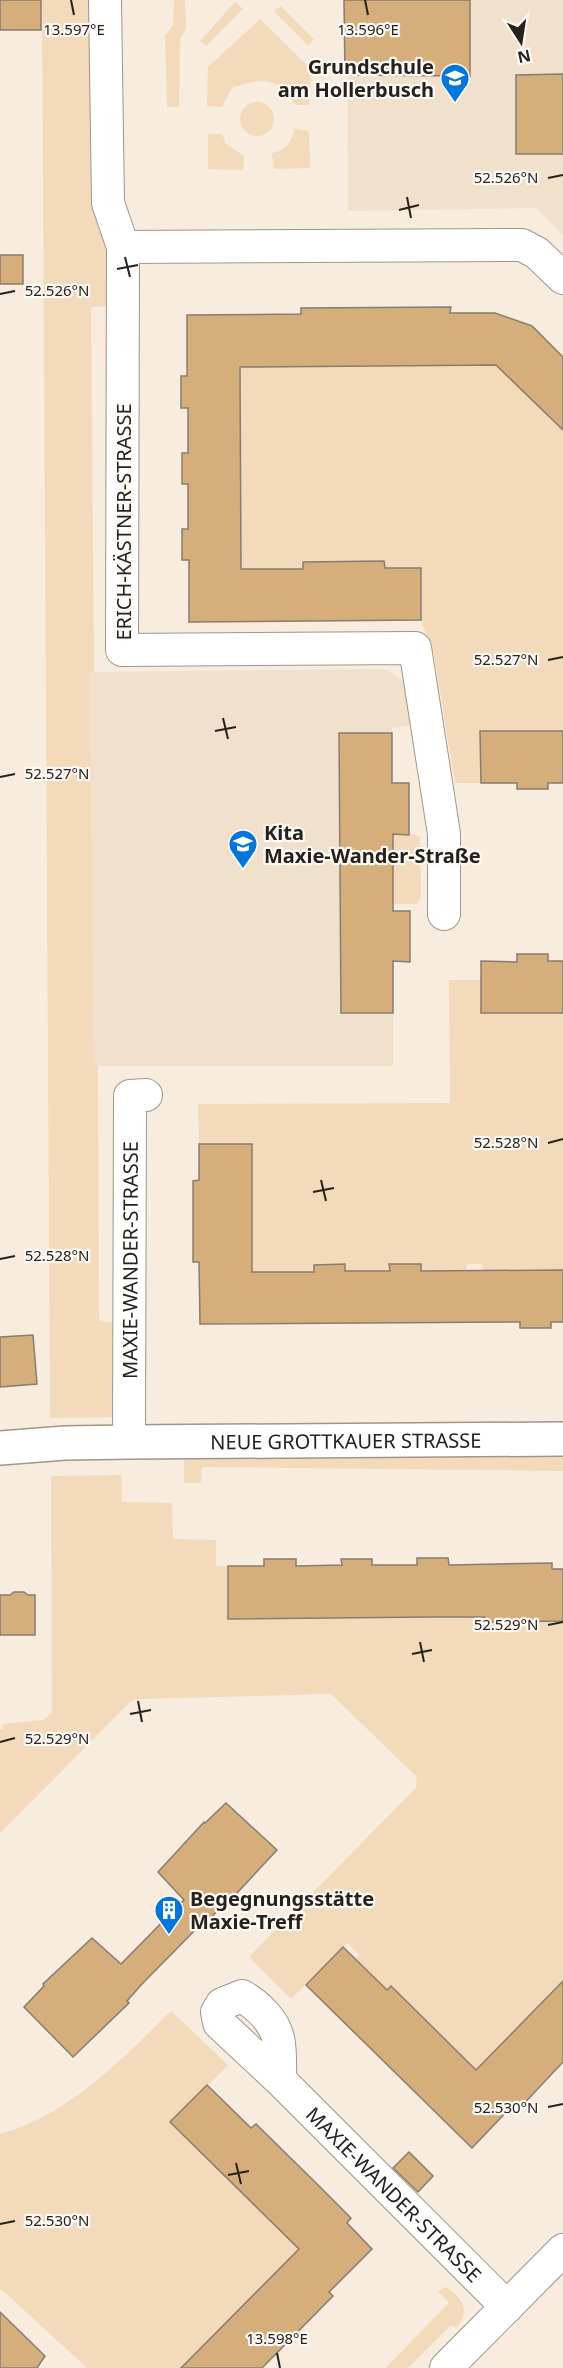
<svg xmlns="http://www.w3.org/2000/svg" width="563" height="2368" font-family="'Noto Sans',sans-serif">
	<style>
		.built { fill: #f0e0cc }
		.green { fill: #f3daba }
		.building { fill: #d5ae7b; stroke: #877d70; stroke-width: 1.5 }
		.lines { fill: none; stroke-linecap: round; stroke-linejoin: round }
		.street-casing { stroke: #a09588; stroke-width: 34 }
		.secondary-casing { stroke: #a09588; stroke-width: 36 }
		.street { stroke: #fff; stroke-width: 32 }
		.secondary { stroke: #fff; stroke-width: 33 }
		.ticks { fill: none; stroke: #25211c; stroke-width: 2 }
		.labels { text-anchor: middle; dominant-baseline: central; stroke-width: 4.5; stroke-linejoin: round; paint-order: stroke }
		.poi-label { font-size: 20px; font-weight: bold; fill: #25211c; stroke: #fffaf5; text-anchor: start }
		.street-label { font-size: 20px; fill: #25211c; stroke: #fffaf5 }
		.ticks-label { font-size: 15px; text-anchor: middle; fill: #25211c; stroke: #fffaf5; stroke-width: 4.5; stroke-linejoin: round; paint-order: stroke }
	</style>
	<rect width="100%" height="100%" fill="#f7ecde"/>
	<!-- built -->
	<g class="built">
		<polygon points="347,0 563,0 563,235 536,208 348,211"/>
		<polygon points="386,669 405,683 412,725 392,728 392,782 409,783 409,835 393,835 393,935 399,935 399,911 410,911 410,962 393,962 393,1066 94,1066 90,672"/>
	</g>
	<!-- green -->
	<g class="green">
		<polygon points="42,0 92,0 104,239 111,275 112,306 91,307 94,672 90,672 94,1065 98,1066 99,1321 120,1323 119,1417 51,1418 50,1411"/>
		<polygon points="174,0 185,0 186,29 180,39 179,107 167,107 165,36 173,25"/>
		<polygon points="235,2 243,9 206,46 200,41"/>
		<polygon points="281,6 314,39 308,46 274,11"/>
		<path d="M 260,19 L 311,69 L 309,105 L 295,105 C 278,75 262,78 232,88 L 222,107 L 207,106 L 208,67 Z"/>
		<circle cx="257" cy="119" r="17"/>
		<path d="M 295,129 L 309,131 L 310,168 L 274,169 L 272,153 C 287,150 290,143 295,129 Z"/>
		<polygon points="208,134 222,134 226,144 244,156 243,170 208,169"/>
		<polygon points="496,365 563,423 563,731 481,731 481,783 455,783 434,654 421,620 421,568 385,568 384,561 303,562 303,569 231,569 230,367"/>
		<polygon points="393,834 416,835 420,837 421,897 417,904 393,904"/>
		<polygon points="449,980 481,980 482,1013 563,1013 563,1270 483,1270 482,1264 467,1264 466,1270 421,1271 421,1264 389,1265 390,1271 345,1271 344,1264 314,1265 314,1272 242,1272 252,1247 252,1145 199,1144 198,1104 450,1103"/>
		<polygon points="563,1457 563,1471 202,1467 201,1483 184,1483 184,1459"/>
		<polygon points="121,1475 122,1502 172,1503 173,1539 216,1540 216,1566 228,1566 228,1618 485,1617 486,1622 563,1621 563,1987 559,1984 488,2057 478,2081 449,2043 391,1986 387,1990 355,1959 359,1954 347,1943 291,1999 249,1957 416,1788 417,1777 331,1694 137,1699 130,1702 118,1714 0,1833 0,1729 3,1729 3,1724 43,1720 52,1713 51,1476"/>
		<path d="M 171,2011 L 228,2065 L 171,2122 L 306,2256 L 281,2267 L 181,2368 L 87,2368 L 0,2288 L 0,2134 C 69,2115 121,2060 171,2011 Z"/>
		<path d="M 446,2287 C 463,2298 471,2312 456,2328 L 451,2325 L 408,2368 L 385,2368 L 449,2303 L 438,2291 Z"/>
	</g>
	<!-- building -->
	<g class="building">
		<rect x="0" y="0" width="41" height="30"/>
		<polygon points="344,0 470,0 470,76 345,75"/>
		<polygon points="563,74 563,154 516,154 516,75"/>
		<rect x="0" y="255" width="23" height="29"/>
		<polygon points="451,307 450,313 495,313 532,326 563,357 563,430 496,365 240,367 241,569 303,569 303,562 384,561 385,568 421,568 421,620 189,622 189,560 182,560 182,529 188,529 188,484 182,484 182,453 188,453 188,408 181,408 181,376 187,376 187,315 301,314 301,308"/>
		<polygon points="480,731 563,731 563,783 548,783 548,789 517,789 517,783 481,783"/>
		<polygon points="339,733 392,733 392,783 409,783 409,835 393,834 393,911 410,911 410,962 393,961 393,1013 341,1013"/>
		<polygon points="517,954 548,954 548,961 563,961 563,1013 481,1013 481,961 517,962"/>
		<polygon points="199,1144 252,1144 252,1272 314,1272 314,1265 345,1264 345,1271 390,1271 389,1264 421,1264 421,1271 563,1270 563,1322 551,1322 551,1328 520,1328 520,1322 200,1324 199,1262 193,1262 193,1181 199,1180"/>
		<polygon points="33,1335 37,1384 0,1387 0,1337"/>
		<polygon points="417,1558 448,1558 449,1565 552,1563 552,1569 563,1569 563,1621 485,1622 485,1617 432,1617 228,1619 228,1566 264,1566 264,1559 296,1559 296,1566 342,1565 341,1559 372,1559 372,1565 417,1565"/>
		<polygon points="14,1592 24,1592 28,1595 35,1595 35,1635 0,1635 0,1595 10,1595"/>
		<polygon points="226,1803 277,1850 223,1908 221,1907 207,1922 205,1920 142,1984 127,2001 129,2003 73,2057 24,2007 44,1986 43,1984 92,1938 121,1964 184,1900 158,1872 204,1822 205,1823"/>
		<polygon points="343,1947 387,1990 391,1986 476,2070 563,1981 563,2062 519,2109 514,2104 472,2148 306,1985"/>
		<polygon points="207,2085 251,2128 256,2124 314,2181 351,2218 347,2223 372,2249 329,2292 333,2296 262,2368 181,2368 299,2249 170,2122"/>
		<polygon points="409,2152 433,2176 418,2192 393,2168"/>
		<polygon points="0,2312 45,2356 37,2368 0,2368"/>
	</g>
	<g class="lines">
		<!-- street casing -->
		<g class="street-casing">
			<g id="street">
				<polyline points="105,0 108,203 123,247 122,650 415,648 444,834 444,914"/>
				<polyline points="123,247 522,245 537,253 563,278"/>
				<path id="s1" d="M 129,1442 L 130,1096 L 146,1095"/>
				<path id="s2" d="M 280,2080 L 219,2023 L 217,2012 L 222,2004 L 242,1996 C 256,2004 274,2020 278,2038 C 281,2051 280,2067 280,2080 L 507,2307"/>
				<polyline points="446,2368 563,2250"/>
			</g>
		</g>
		<!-- secondary casing -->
		<g class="secondary-casing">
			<g id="secondary">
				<path id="s3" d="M 0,1448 L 65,1443 L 129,1442 L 563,1439"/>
			</g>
		</g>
		<!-- street -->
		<use href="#street" class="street"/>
		<!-- secondary -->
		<use href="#secondary" class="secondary"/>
	</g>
	<!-- ticks -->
	<path class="ticks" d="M 71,0 L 74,15M 365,0 L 368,15M 548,178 L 563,175M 407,197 L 411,218M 399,210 L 419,205M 125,257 L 130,277M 117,269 L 138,265M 0,294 L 15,291M 548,660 L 563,657M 223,718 L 228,739M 215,731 L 236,727M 0,777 L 15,774M 548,1143 L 563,1139M 321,1180 L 326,1201M 313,1192 L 334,1188M 0,1259 L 15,1256M 548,1625 L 563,1622M 420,1642 L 424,1662M 412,1654 L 432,1650M 138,1701 L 142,1722M 130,1714 L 151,1710M 0,1742 L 15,1738M 548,2107 L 563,2104M 236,2163 L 241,2184M 228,2175 L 249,2171M 0,2224 L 15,2221M 277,2353 L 280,2368"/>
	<!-- icons -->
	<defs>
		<g id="school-pin" transform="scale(1.5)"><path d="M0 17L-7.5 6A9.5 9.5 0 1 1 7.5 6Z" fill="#0176dd" stroke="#fffaf5"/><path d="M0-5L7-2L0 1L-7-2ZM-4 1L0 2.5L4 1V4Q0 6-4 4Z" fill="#fff"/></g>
		<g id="building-pin" transform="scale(1.5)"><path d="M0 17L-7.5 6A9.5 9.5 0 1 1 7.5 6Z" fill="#0176dd" stroke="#fffaf5"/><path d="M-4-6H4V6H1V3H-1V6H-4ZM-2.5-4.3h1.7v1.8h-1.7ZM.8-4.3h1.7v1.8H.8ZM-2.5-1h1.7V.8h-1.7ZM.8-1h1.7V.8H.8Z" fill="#fff"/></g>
	</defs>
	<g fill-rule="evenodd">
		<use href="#school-pin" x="455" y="78"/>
		<use href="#school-pin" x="243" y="844"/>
		<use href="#building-pin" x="169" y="1910"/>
	</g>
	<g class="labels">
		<!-- poi labels -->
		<g class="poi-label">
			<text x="434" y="66" text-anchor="end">Grundschule<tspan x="434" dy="23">am Hollerbusch</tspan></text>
			<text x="264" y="832">Kita<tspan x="264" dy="23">Maxie-Wander-Straße</tspan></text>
			<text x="190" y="1898">Begegnungsstätte<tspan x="190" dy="23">Maxie-Treff</tspan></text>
		</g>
		<!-- street labels -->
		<g class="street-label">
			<text transform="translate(123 522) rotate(-90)">ERICH-KÄSTNER-STRASSE</text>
			<text stroke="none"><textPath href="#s1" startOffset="182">MAXIE-WANDER-STRASSE</textPath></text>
			<text stroke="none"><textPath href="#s3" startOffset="346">NEUE GROTTKAUER STRASSE</textPath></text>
			<text stroke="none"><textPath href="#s2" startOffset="386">MAXIE-WANDER-STRASSE</textPath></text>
		</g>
	</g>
	<g class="ticks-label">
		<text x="74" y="35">13.597°E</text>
		<text x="368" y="35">13.596°E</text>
		<text x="506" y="183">52.526°N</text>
		<text x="57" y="296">52.526°N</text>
		<text x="506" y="665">52.527°N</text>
		<text x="57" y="779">52.527°N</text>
		<text x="506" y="1148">52.528°N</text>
		<text x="57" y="1261">52.528°N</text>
		<text x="506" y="1630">52.529°N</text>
		<text x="57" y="1744">52.529°N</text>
		<text x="506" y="2113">52.530°N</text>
		<text x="57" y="2226">52.530°N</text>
		<text x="277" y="2344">13.598°E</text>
	</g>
	<!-- north arrow -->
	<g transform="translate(521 42) rotate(168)" stroke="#fffaf5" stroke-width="4.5" paint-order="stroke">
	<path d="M0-4.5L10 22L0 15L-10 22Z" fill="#25211c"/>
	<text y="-9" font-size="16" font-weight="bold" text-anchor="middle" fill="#25211c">N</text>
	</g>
</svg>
